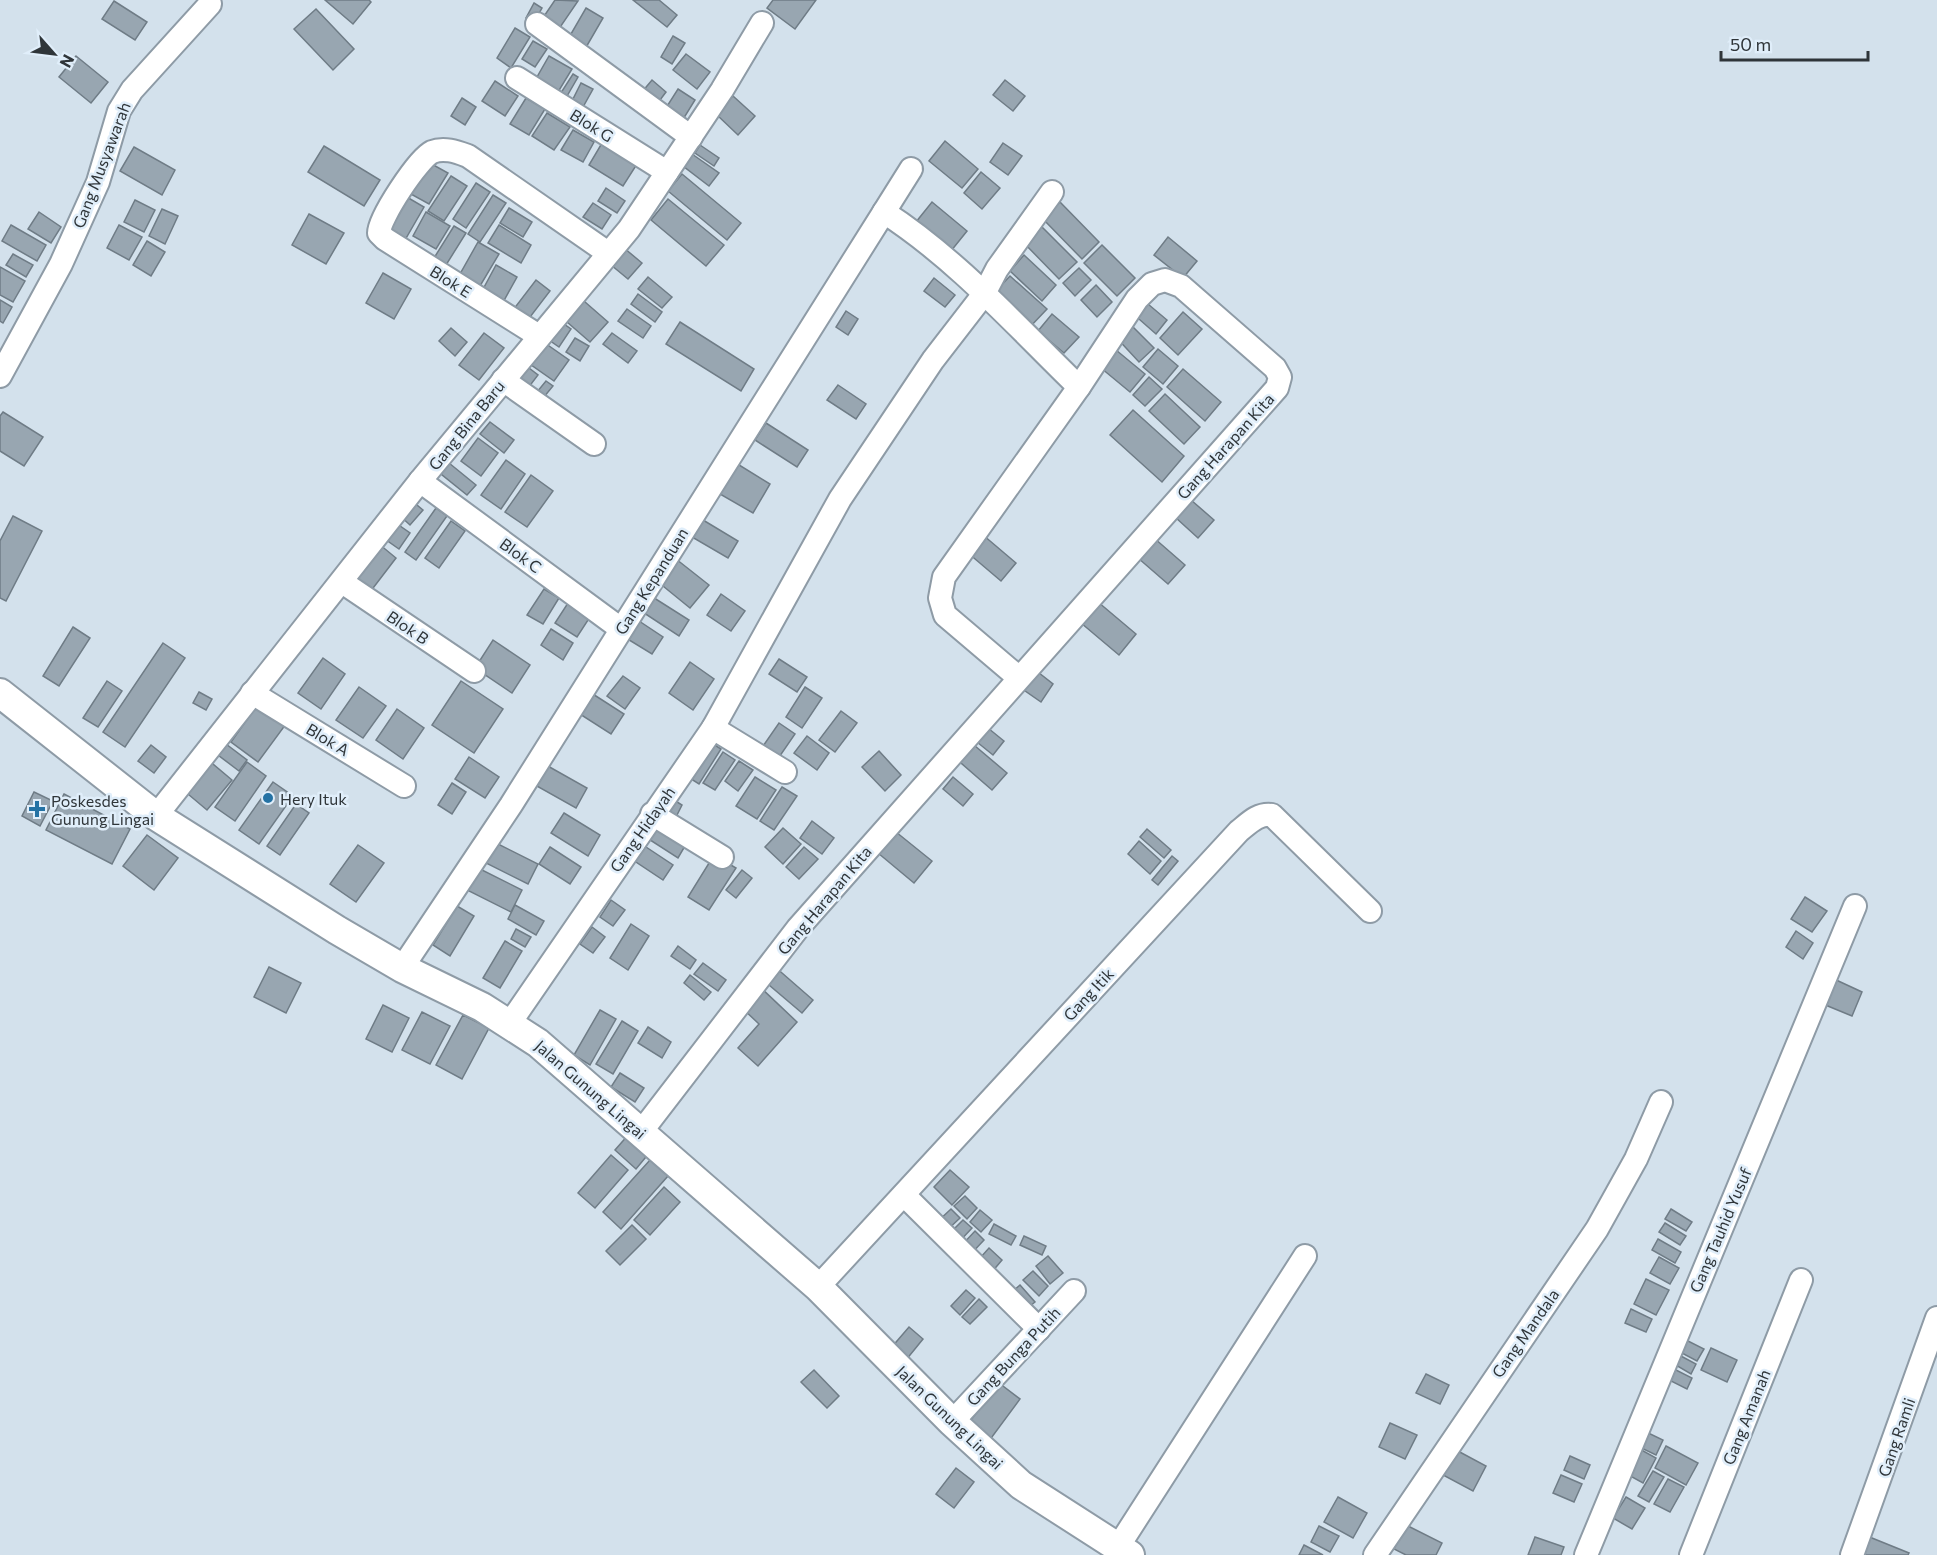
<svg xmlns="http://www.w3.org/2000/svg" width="1937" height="1555" font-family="Commissioner,sans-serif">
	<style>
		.building { fill: #98a6b1; stroke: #6f7c86; stroke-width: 1.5 }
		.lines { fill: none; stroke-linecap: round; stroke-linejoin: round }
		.minor-casing { stroke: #8e9ba6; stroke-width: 26 }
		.tertiary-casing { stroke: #8e9ba6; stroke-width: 32 }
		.minor { stroke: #fff; stroke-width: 22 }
		.tertiary { stroke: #fff; stroke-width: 28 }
		.poi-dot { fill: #2472a4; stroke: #e0eefa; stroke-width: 2 }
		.labels { text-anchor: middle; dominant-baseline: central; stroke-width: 5; stroke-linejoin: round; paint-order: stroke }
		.street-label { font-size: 16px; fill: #2f3539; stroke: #e0eefa }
		.poi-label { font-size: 16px; fill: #2f3539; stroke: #e0eefa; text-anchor: start }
	</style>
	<rect width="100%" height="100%" fill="#d3e1ec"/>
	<!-- building -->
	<g class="building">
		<polygon points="325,0 369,0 371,2 353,24"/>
		<polygon points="555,0 578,1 552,39 536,28"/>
		<polygon points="633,0 659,0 677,15 667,27"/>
		<polygon points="773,0 816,0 795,29 767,8"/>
		<polygon points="114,1 147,22 135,40 102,19"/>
		<polygon points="534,3 542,8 534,22 526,18"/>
		<polygon points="586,8 603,18 581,56 564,46"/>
		<polygon points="316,9 354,49 333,70 294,29"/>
		<polygon points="515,28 530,37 511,68 497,58"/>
		<polygon points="673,36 685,43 672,64 661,57"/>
		<polygon points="533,41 547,49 535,67 522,59"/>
		<polygon points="686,54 710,72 697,89 673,70"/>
		<polygon points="76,56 108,82 91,103 59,77"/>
		<polygon points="549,56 572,69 555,97 533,84"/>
		<polygon points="573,74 578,77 563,103 557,99"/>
		<polygon points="652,80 666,92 657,104 642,92"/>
		<polygon points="1005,80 1025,96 1013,111 993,95"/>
		<polygon points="495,81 518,96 505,116 482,101"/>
		<polygon points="581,83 593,89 583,107 572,101"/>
		<polygon points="678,89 695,100 682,121 664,111"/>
		<polygon points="733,96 755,116 738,135 716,114"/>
		<polygon points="462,98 476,107 465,125 451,116"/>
		<polygon points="526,98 545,109 529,135 510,124"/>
		<polygon points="547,113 570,127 554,150 532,136"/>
		<polygon points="573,130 594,142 583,162 561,150"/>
		<polygon points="945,141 978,169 962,188 929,161"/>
		<polygon points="602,143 637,164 623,186 589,165"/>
		<polygon points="1003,143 1022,156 1008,175 990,162"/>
		<polygon points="700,145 719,158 714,166 695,153"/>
		<polygon points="324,146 380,180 364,206 308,172"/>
		<polygon points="134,147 175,170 162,195 120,171"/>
		<polygon points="692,154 719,173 709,186 683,166"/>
		<polygon points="428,162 448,173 429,204 409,193"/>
		<polygon points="981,172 1000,188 982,209 964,193"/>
		<polygon points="682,174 741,223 727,240 668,191"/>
		<polygon points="451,176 467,186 444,221 428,211"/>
		<polygon points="476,183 490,192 466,228 453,219"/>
		<polygon points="606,188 625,201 617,213 598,201"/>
		<polygon points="493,195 506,203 480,242 468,234"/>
		<polygon points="405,196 424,207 405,240 387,229"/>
		<polygon points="668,199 724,245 706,266 651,220"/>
		<polygon points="135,200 155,210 144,232 124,222"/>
		<polygon points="932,202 967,231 951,251 916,222"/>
		<polygon points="1060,202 1099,242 1082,259 1043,219"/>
		<polygon points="593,203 611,215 602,229 583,217"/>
		<polygon points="509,208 532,222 523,237 500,223"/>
		<polygon points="162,209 178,216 165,244 149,236"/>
		<polygon points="39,212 61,227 51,243 28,229"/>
		<polygon points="426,212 450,226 436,249 413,236"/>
		<polygon points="309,214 344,233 326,264 292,245"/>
		<polygon points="11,225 46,245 37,261 2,241"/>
		<polygon points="119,225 142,237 129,260 107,248"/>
		<polygon points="499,225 531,245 521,263 488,243"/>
		<polygon points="1040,225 1077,262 1059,279 1023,242"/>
		<polygon points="454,226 466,233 446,265 434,258"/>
		<polygon points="1168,237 1197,261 1183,278 1154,255"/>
		<polygon points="147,241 165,252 151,276 133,265"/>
		<polygon points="478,242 499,254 480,286 460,274"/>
		<polygon points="1102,245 1135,278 1117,296 1084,263"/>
		<polygon points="624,248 642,263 628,279 611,265"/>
		<polygon points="13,254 33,265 26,277 6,265"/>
		<polygon points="1024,255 1056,285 1042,301 1010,271"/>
		<polygon points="496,265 517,277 502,304 481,293"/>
		<polygon points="0,267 25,281 13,302 0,295"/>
		<polygon points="1079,268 1091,280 1075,296 1063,283"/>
		<polygon points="383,273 411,289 394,319 366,303"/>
		<polygon points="1010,276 1047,309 1029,328 993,294"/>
		<polygon points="648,277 672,297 662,308 638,289"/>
		<polygon points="934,278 955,295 945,307 924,291"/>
		<polygon points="536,280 550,291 527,321 513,310"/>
		<polygon points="1096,285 1112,302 1097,317 1081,300"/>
		<polygon points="638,294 662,312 655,322 631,304"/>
		<polygon points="577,295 608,322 590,342 559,315"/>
		<polygon points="1142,299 1167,320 1156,334 1131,312"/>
		<polygon points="0,300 12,307 3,323 0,321"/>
		<polygon points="627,309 651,326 643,338 618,321"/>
		<polygon points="846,311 858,319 848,335 836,327"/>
		<polygon points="1183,312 1202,329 1178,355 1160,338"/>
		<polygon points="1052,314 1079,337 1064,353 1038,331"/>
		<polygon points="561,322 571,329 559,347 549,340"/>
		<polygon points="680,322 754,369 741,391 666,344"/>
		<polygon points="1128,322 1154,348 1139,362 1114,335"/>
		<polygon points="451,328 467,342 455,356 439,341"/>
		<polygon points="484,333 504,348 479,380 459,365"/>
		<polygon points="612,333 637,351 628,363 603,344"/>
		<polygon points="575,338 589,346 580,361 566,352"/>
		<polygon points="542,341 569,360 554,381 527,362"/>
		<polygon points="1158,349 1178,366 1163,384 1143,367"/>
		<polygon points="1116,350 1145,374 1130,392 1101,368"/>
		<polygon points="529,368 538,375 525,392 515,385"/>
		<polygon points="1183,369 1221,402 1205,421 1167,387"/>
		<polygon points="1149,377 1162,389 1145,406 1133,395"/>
		<polygon points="546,381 553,386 539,403 532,398"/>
		<polygon points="838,385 866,404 856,419 827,400"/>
		<polygon points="1165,394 1200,427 1184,444 1149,411"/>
		<polygon points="1133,410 1184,456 1162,482 1110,435"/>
		<polygon points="3,412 43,437 24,466 0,451 0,416"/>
		<polygon points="490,422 514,440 504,453 480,434"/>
		<polygon points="766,423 808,450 797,467 755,440"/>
		<polygon points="478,438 498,453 481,476 461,461"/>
		<polygon points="506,460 525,474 501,509 481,495"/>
		<polygon points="731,460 770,484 753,513 713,490"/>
		<polygon points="449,463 476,485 467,495 441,474"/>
		<polygon points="531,475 553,491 527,527 505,512"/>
		<polygon points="411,500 423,510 410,525 399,515"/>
		<polygon points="1191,500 1214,520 1198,538 1175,517"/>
		<polygon points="436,508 447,516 416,560 405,552"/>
		<polygon points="13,516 42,531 6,601 0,598 0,541"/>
		<polygon points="703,520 738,541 728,558 692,537"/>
		<polygon points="393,521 410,533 399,549 382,537"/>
		<polygon points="451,521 465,531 439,568 425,558"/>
		<polygon points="983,535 1016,563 1001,581 968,553"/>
		<polygon points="1154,538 1185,565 1168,584 1138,558"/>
		<polygon points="379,544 396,558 367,596 349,582"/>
		<polygon points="676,559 709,585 690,608 658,582"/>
		<polygon points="544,589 559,598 543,624 527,615"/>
		<polygon points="721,594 745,611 731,631 707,615"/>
		<polygon points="651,596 689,620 679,636 641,611"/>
		<polygon points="1098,602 1136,634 1119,655 1081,623"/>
		<polygon points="568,603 590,617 577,637 555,623"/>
		<polygon points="633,617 663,637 652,654 621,635"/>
		<polygon points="73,627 90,638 59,686 43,676"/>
		<polygon points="551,629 573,643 563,660 541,645"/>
		<polygon points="493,640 530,665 512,693 475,668"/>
		<polygon points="163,643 185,658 125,747 103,732"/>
		<polygon points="323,658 345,674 321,709 298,693"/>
		<polygon points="779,659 807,677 797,692 769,674"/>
		<polygon points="690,662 714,679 693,710 669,693"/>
		<polygon points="1034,669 1053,684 1041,702 1021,688"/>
		<polygon points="623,676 640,688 625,709 607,696"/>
		<polygon points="107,681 122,691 98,727 83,718"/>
		<polygon points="461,681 503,709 474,753 432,725"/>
		<polygon points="359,687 386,706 363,738 336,720"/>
		<polygon points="805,687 822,698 802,728 786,717"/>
		<polygon points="585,689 624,714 611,734 572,709"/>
		<polygon points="199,692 212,699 206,710 193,703"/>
		<polygon points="258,704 286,724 258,762 231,742"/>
		<polygon points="397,709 424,728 403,759 376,740"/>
		<polygon points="841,711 857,723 835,752 819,740"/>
		<polygon points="779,723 795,734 775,763 759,752"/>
		<polygon points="983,724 1004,741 993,755 972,738"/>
		<polygon points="807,736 829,753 817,770 794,753"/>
		<polygon points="968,740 1007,773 992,790 954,757"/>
		<polygon points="222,741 247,760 239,771 214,752"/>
		<polygon points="710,742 721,749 699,784 688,777"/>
		<polygon points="151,745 166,757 154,773 138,761"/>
		<polygon points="879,751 901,775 885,791 862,767"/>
		<polygon points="723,752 735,760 715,790 703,783"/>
		<polygon points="469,757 499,777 485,798 455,779"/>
		<polygon points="207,759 232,780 207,810 182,789"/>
		<polygon points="739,761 753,770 738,791 725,781"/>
		<polygon points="247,762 266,776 235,821 215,807"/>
		<polygon points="546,765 587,788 576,808 535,785"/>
		<polygon points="755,777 776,790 757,819 736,806"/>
		<polygon points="953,777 973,794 963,806 943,789"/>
		<polygon points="273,782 293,796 259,844 239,830"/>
		<polygon points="452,783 466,792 452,814 438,805"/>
		<polygon points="782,787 797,796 774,830 760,821"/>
		<polygon points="34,792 53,801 40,826 22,816"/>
		<polygon points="64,794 130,829 112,864 46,830"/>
		<polygon points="674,800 682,805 674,821 665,815"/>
		<polygon points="296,804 309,813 280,855 267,846"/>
		<polygon points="564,813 600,835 588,856 551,833"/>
		<polygon points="812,821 834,838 822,854 800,838"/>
		<polygon points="655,826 685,846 678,858 647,838"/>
		<polygon points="783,828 801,844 783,864 765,847"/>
		<polygon points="1147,829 1171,850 1164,858 1140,837"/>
		<polygon points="896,832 932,861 914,883 878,853"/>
		<polygon points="147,835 178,858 154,890 123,866"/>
		<polygon points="1139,841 1161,861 1150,874 1128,854"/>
		<polygon points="494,842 538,864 528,884 484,862"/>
		<polygon points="358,845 384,863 356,902 330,884"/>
		<polygon points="643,845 673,865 663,880 633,860"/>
		<polygon points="550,847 581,867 570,884 539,864"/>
		<polygon points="804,847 818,859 799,879 786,867"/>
		<polygon points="714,855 736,868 709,910 688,897"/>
		<polygon points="1172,856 1178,861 1158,885 1152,880"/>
		<polygon points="478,868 522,890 511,912 467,890"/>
		<polygon points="742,870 752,878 736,898 726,890"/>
		<polygon points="1805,897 1827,911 1812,932 1791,919"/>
		<polygon points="611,900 625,910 613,926 600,917"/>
		<polygon points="515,905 544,921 536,935 508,919"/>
		<polygon points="457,906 474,916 450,956 433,945"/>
		<polygon points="631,924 649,936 628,970 610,958"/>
		<polygon points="592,927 605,937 593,953 580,944"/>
		<polygon points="516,929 531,937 525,947 511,939"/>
		<polygon points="1796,931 1813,943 1803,959 1786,947"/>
		<polygon points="505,941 522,951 500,988 483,978"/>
		<polygon points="678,946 696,960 690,969 671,956"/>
		<polygon points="703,963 726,980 718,991 694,974"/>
		<polygon points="774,966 813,1000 802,1013 762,979"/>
		<polygon points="269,967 301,983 286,1013 254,997"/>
		<polygon points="690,975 711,992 704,1000 684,983"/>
		<polygon points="1834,979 1862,992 1852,1016 1823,1004"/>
		<polygon points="759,986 797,1022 758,1066 738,1048 759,1024 740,1006"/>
		<polygon points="383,1005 409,1018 392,1052 366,1039"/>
		<polygon points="600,1010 616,1019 590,1065 574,1055"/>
		<polygon points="422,1012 450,1026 430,1064 402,1050"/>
		<polygon points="463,1015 489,1028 462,1079 436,1065"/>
		<polygon points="622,1021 638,1031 613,1074 596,1064"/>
		<polygon points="648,1027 671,1042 662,1058 638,1043"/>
		<polygon points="620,1073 644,1088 635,1102 611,1087"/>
		<polygon points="629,1134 650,1152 636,1169 615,1150"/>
		<polygon points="611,1155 628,1170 595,1208 578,1193"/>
		<polygon points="650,1160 668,1176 621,1229 603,1212"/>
		<polygon points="950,1170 969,1187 952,1205 934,1187"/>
		<polygon points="664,1187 680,1202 650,1235 634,1220"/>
		<polygon points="965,1196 977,1208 967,1219 954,1206"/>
		<polygon points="951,1209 960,1218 945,1232 936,1223"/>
		<polygon points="1671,1209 1692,1222 1686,1231 1665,1219"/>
		<polygon points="980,1210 992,1220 981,1232 970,1222"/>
		<polygon points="963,1220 972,1228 958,1243 949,1234"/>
		<polygon points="1665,1223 1686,1236 1680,1245 1659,1232"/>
		<polygon points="994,1224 1016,1236 1011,1245 989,1234"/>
		<polygon points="632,1225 646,1239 620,1265 606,1251"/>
		<polygon points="975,1231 984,1240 970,1255 961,1246"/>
		<polygon points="1024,1236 1046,1246 1042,1255 1020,1245"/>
		<polygon points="1658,1239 1681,1252 1675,1263 1652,1250"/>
		<polygon points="989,1248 1002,1260 986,1279 972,1267"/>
		<polygon points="1048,1256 1063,1273 1050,1284 1036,1266"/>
		<polygon points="1659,1257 1679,1268 1670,1284 1650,1273"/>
		<polygon points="1033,1271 1048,1286 1039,1296 1023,1280"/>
		<polygon points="1646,1279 1669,1290 1656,1315 1634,1304"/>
		<polygon points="1020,1285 1035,1302 1018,1316 1004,1299"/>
		<polygon points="966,1290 975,1298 960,1315 951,1306"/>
		<polygon points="979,1299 987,1307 970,1324 962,1317"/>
		<polygon points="1631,1309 1652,1319 1646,1332 1625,1323"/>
		<polygon points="909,1327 923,1339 906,1360 891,1348"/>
		<polygon points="1684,1339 1704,1349 1697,1361 1678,1351"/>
		<polygon points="1711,1348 1737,1360 1727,1382 1701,1370"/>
		<polygon points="1679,1355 1696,1364 1691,1374 1674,1364"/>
		<polygon points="1670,1367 1692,1378 1687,1389 1665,1378"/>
		<polygon points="814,1370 839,1396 827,1408 801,1382"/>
		<polygon points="1426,1374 1449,1385 1440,1404 1416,1393"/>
		<polygon points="999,1383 1020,1399 986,1445 964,1429"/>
		<polygon points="1390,1423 1417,1435 1405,1459 1379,1447"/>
		<polygon points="1642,1430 1663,1440 1656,1455 1635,1445"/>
		<polygon points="1666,1446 1698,1463 1686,1485 1655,1468"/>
		<polygon points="1636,1447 1656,1458 1643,1483 1623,1472"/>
		<polygon points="1456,1450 1486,1466 1473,1491 1443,1475"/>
		<polygon points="1570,1456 1590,1465 1584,1479 1564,1470"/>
		<polygon points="956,1468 974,1482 954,1508 936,1494"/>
		<polygon points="1653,1471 1664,1477 1649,1502 1638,1496"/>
		<polygon points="1561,1475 1582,1484 1574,1502 1553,1493"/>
		<polygon points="1668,1479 1684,1487 1670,1512 1654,1504"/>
		<polygon points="1338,1497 1367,1513 1353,1538 1324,1522"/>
		<polygon points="1626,1497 1645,1508 1632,1529 1613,1518"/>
		<polygon points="1406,1525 1442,1543 1436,1555 1406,1555 1394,1549"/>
		<polygon points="1319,1526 1339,1536 1330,1552 1311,1542"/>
		<polygon points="1867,1536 1909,1553 1908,1555 1862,1555"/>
		<polygon points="1535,1537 1564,1547 1561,1555 1528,1555"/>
		<polygon points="1304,1545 1323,1555 1299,1555"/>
	</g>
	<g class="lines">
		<!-- minor casing -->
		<g class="minor-casing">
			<g id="minor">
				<polyline points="537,24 691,137"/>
				<polyline points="517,78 667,172"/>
				<polyline points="884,212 911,169"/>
				<path d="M 539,336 L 385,239 L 379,233 C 379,218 418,159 432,152 C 444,147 457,152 468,156 L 608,253"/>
				<polyline points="0,376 61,264 98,182 119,111 132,90 210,4"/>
				<polyline points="503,380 594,444"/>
				<polyline points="420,481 621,629"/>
				<polyline points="342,582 474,671"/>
				<polyline points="252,693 404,786"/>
				<polyline points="713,728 785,772"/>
				<polyline points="652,814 722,857"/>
				<polyline points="156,816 420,481 629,229 722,90 762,23"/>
				<path d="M 402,968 L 511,805 L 884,212 C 957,259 1017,327 1079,387"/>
				<polyline points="510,1023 713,728 840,499 933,360 984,294 997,269 1052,192"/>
				<polyline points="641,1132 798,928 1277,388 1280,377 1275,368 1181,286 1165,280 1152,284 1137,299 1079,387 944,577 940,598 945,615 1018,677"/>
				<polyline points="904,1195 1039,1329"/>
				<path d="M 818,1287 L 1239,831 C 1249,823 1258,813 1272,815 L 1370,911"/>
				<polyline points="952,1422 1074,1291"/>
				<polyline points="1118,1547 1305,1256"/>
				<polyline points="1375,1555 1597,1229 1636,1159 1661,1102"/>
				<polyline points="1586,1555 1855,906"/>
				<polyline points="1691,1555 1801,1280"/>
				<polyline points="1852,1555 1937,1318"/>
			</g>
		</g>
		<!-- tertiary casing -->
		<g class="tertiary-casing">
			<polyline id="tertiary" points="0,693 156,816 337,930 402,968 482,1007 538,1043 818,1287 952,1422 1021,1485 1130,1555"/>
		</g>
		<!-- minor -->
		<use href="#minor" class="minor"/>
		<!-- tertiary -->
		<use href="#tertiary" class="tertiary"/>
	</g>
	<!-- markers -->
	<g class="poi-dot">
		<circle cx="268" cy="798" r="6"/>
		<path d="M34 800h6v6h6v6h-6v6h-6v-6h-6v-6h6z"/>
	</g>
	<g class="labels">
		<!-- street labels -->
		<g class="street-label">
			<text transform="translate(592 125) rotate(32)">Blok G</text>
			<text transform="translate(101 165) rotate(-69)">Gang Musyawarah</text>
			<text transform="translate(451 281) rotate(32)">Blok E</text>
			<text transform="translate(466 425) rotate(-51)">Gang Bina Baru</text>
			<text transform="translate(1225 446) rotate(-48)">Gang Harapan Kita</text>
			<text transform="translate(521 555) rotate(36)">Blok C</text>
			<text transform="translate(651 581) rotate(-58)">Gang Kepanduan</text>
			<text transform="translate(408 627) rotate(34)">Blok B</text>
			<text transform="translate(328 739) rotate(31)">Blok A</text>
			<text transform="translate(642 829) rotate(-55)">Gang Hidayah</text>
			<text transform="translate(824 900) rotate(-50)">Gang Harapan Kita</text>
			<text transform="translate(1088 994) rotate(-47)">Gang Itik</text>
			<text transform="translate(591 1089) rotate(41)">Jalan Gunung Lingai</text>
			<text transform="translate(1720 1230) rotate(-67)">Gang Tauhid Yusuf</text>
			<text transform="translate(1525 1333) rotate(-55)">Gang Mandala</text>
			<text transform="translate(1013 1356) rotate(-47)">Gang Bunga Putih</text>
			<text transform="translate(950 1417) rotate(44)">Jalan Gunung Lingai</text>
			<text transform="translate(1746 1417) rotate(-68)">Gang Amanah</text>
			<text transform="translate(1896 1437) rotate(-71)">Gang Ramli</text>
		</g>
		<!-- poi labels -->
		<g class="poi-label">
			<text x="280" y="798">Hery Ituk</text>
			<text x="51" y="800">Poskesdes<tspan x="51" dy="18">Gunung Lingai</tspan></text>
		</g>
	</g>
	<!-- north arrow -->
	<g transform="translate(54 54) rotate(118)" stroke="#e0eefa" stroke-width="4.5" paint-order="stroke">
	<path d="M0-4.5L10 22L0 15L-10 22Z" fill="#2f3539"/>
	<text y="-9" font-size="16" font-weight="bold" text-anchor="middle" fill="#2f3539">N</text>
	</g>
	<!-- scale -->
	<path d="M1721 51v9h147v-9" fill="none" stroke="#2f3539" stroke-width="3"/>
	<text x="1730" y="51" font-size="18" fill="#2f3539" stroke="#e0eefa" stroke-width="4.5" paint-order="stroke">50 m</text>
</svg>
